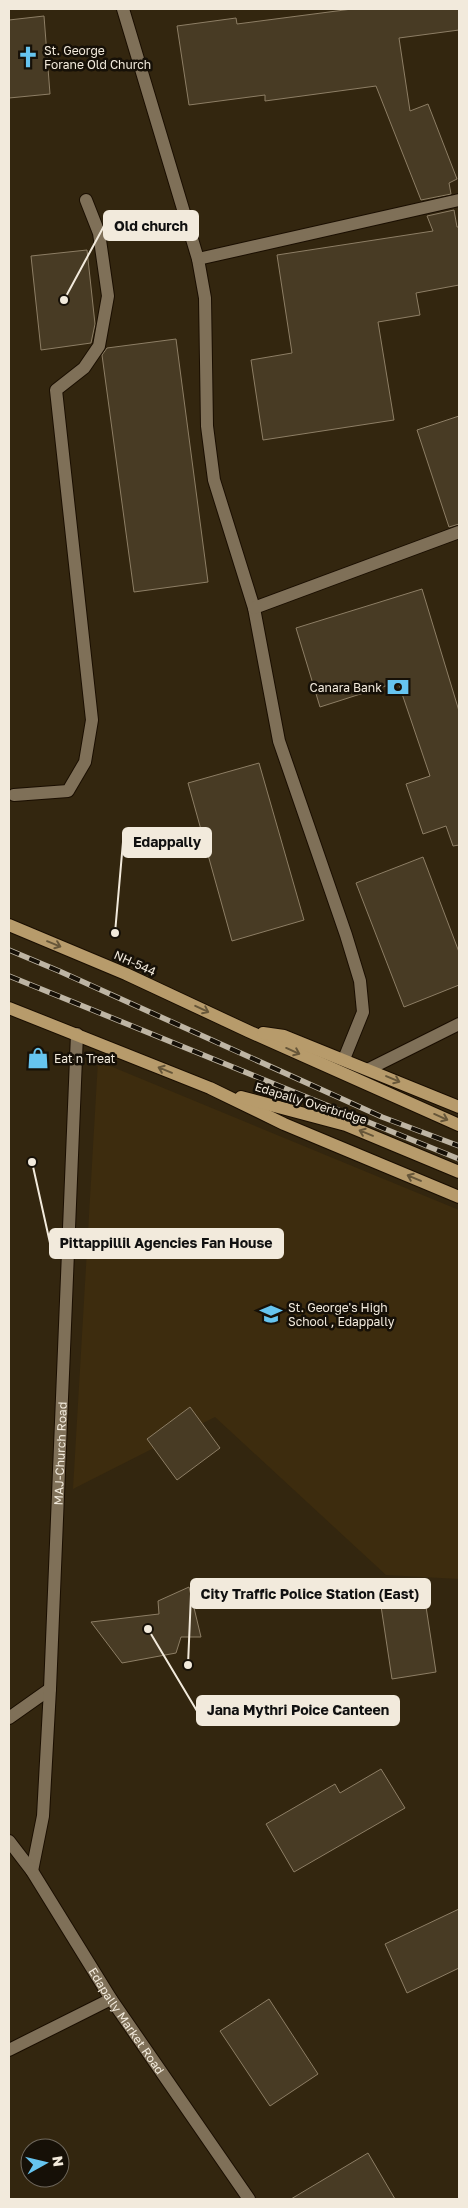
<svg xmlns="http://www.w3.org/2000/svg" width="468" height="2208" font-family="'Golos Text',sans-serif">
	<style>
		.built { fill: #3d2c0e }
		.building { fill: #483b24; stroke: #8d7e65 }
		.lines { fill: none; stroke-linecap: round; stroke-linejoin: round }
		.lane-casing { stroke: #1a0e00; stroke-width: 14 }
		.street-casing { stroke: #1a0e00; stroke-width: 14 }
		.secondary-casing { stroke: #1a0e00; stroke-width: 14 }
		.primary-casing { stroke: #1a0e00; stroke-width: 14 }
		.lane { stroke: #7f7058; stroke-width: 12 }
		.street { stroke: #7f7058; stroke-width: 12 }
		.secondary { stroke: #7f7058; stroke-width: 12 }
		.primary { stroke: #b79b6b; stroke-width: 12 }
		.rail-casing { stroke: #beb5a4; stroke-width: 5.5 }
		.rail { stroke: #161007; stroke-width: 4; stroke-dasharray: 11; stroke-linecap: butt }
		.oneway { stroke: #665639 }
		.labels { text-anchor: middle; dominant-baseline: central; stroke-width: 5; stroke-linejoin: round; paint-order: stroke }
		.poi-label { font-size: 12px; fill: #f2eadc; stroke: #161007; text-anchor: start }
		.street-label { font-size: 12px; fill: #f2eadc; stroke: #161007 }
		.leader { fill: none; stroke: #f2eadc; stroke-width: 2 }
		.callout-dot { fill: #f2eadc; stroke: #161007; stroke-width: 2 }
		.callout { fill: #f2eadc; stroke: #f2eadc; stroke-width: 2 }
		.callout-label { font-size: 14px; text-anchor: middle; font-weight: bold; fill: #111 }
	</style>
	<rect width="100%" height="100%" fill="#33260f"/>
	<!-- built -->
	<polygon class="built" points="98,1061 459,1210 459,1579 386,1575 215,1417 73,1489"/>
	<!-- building -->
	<g class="building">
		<polygon points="352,9 459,9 459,30 399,38 410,111 428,104 457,179 449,183 451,194 421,200 376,86 265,101 265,95 189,105 177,26 236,18 237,24"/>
		<polygon points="44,16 50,94 9,98 9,20"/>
		<polygon points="454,210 457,227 459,227 459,285 416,293 420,315 378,322 394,420 263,440 251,360 292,353 277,255 433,231 427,216"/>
		<polygon points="87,250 95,324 91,343 41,350 31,256"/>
		<polygon points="176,339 208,582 134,592 102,355 107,348"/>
		<polygon points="459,416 459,524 449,527 417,430"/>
		<polygon points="422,589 459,711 459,845 453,846 446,826 423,834 406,784 430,776 398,682 320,707 296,628"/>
		<polygon points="259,763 304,920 232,941 188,783"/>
		<polygon points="423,857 459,952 459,985 404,1007 356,883"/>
		<polygon points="190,1407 220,1448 177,1480 147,1439"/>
		<polygon points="189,1587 201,1637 181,1637 176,1653 122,1663 91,1622 159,1614 158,1601"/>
		<polygon points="425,1600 436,1672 392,1679 381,1606"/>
		<polygon points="381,1769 405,1808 294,1872 266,1824 335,1784 340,1793"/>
		<polygon points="459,1909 459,1968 407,1993 385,1944"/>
		<polygon points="269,1999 318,2074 270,2106 220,2031"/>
		<polygon points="368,2153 395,2199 291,2199"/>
	</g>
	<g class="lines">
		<!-- lane casing -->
		<g class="lane-casing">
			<polyline id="lane" points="14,795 68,791 85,762 92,720 56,390 84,368 99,346 108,296 99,233 86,200"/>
		</g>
		<!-- street casing -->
		<g class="street-casing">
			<g id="street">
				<polyline points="123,9 198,259 205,298 207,426 214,480 254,608 279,741 346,935 360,981 363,1012 344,1059"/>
				<polyline points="198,259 459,200"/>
				<polyline points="254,608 459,532"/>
				<polyline points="369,1069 459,1024"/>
				<polyline points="9,1718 50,1689"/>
				<path id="s1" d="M 32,1871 L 43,1816 L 50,1689 L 77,1034"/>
			</g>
		</g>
		<!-- secondary casing -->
		<g class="secondary-casing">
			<g id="secondary">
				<path id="s2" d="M 9,1841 L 32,1871 L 111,1999 L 249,2199"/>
				<polyline points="9,2050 111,1999"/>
			</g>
		</g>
		<!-- primary casing -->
		<g class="primary-casing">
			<g id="primary">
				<polyline points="9,925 126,974 248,1031 459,1125"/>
				<polyline points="9,1008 210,1088 284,1124 459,1197"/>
				<polyline points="263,1033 284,1036 459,1107"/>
				<polyline points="241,1097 346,1125 459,1172"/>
			</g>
		</g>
		<!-- lane -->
		<use href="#lane" class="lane"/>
		<!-- street -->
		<use href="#street" class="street"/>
		<!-- secondary -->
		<use href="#secondary" class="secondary"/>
		<!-- primary -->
		<use href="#primary" class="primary"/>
		<!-- rail casing -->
		<g class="rail-casing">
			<g id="rail">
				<polyline points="9,950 59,971 382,1117 459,1146"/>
				<polyline points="9,976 459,1159"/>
			</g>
		</g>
		<!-- rail -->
		<use href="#rail" class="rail"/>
	</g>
	<!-- one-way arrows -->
	<defs><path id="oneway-shaft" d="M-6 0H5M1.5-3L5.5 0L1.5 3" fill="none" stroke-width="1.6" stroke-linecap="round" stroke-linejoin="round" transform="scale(1.25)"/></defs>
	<g class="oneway">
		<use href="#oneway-shaft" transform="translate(54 944) rotate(22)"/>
		<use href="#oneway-shaft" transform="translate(202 1009) rotate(25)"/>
		<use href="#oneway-shaft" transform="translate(293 1051) rotate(24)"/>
		<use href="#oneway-shaft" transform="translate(165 1070) rotate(-158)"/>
		<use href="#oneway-shaft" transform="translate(393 1079) rotate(23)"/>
		<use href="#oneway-shaft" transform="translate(441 1117) rotate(24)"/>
		<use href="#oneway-shaft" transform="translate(366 1133) rotate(-158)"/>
		<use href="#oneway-shaft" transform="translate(414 1178) rotate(-157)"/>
	</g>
	<!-- icons -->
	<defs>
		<g id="church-bare" transform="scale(1.725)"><path d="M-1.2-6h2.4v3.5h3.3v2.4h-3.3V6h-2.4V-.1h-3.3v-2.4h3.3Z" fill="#66c4ef" stroke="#161007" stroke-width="2.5" paint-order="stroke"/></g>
		<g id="bank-bare" transform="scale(1.725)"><path d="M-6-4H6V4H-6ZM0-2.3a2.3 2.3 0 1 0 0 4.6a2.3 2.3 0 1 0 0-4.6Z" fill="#66c4ef" stroke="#161007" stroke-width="2.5" paint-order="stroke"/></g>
		<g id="shop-bare" transform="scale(1.725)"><path d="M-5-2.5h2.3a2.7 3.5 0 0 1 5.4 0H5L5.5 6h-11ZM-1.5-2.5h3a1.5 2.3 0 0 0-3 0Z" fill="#66c4ef" stroke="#161007" stroke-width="2.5" paint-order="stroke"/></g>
		<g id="school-bare" transform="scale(1.725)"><path d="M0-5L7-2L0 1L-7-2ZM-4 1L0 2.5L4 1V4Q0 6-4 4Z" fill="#66c4ef" stroke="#161007" stroke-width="2.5" paint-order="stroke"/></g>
	</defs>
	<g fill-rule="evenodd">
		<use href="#church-bare" x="28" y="57"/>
		<use href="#bank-bare" x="398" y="687"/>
		<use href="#shop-bare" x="38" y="1058"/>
		<use href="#school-bare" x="271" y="1314"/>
	</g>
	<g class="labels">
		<!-- poi labels -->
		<g class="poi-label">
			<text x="44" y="50">St. George<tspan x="44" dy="14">Forane Old Church</tspan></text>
			<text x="382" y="687" text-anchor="end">Canara Bank</text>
			<text x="54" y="1058">Eat n Treat</text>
			<text x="288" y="1307">St. George's High<tspan x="288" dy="14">School , Edappally</tspan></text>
		</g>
		<!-- street labels -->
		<g class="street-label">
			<text transform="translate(135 963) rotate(24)">NH-544</text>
			<text transform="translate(311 1103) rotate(17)">Edapally Overbridge</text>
			<text stroke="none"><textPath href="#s1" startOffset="419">MAJ-Church Road</textPath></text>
			<text stroke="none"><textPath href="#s2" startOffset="215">Edapally Market Road</textPath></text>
		</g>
	</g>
	<!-- callouts -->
	<path class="leader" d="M64 300L104 226M115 933L123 842M32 1162L50 1243M188 1665L191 1594M148 1629L197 1711"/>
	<g class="callout-dot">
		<circle cx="64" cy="300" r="5"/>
		<circle cx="115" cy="933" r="5"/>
		<circle cx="32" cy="1162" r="5"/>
		<circle cx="188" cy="1665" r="5"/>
		<circle cx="148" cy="1629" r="5"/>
	</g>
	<g class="callout">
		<rect x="104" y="211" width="94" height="29" rx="5"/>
		<rect x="123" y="828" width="88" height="29" rx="5"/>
		<rect x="50" y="1229" width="233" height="29" rx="5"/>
		<rect x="191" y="1579" width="239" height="29" rx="5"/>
		<rect x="197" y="1696" width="202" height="29" rx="5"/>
	</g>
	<g class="callout-label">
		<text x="151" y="231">Old church</text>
		<text x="167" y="847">Edappally</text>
		<text x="166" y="1248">Pittappillil Agencies Fan House</text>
		<text x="310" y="1599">City Traffic Police Station (East)</text>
		<text x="298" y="1715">Jana Mythri Poice Canteen</text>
	</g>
	<!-- border -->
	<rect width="468" height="2208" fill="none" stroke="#f2eadc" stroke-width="20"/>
	<!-- north arrow -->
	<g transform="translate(45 2163) rotate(82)"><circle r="24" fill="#161007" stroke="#6e675c"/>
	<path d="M0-4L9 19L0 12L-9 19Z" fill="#66c4ef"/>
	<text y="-8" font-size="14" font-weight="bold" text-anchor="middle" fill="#f2eadc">N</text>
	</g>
</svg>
